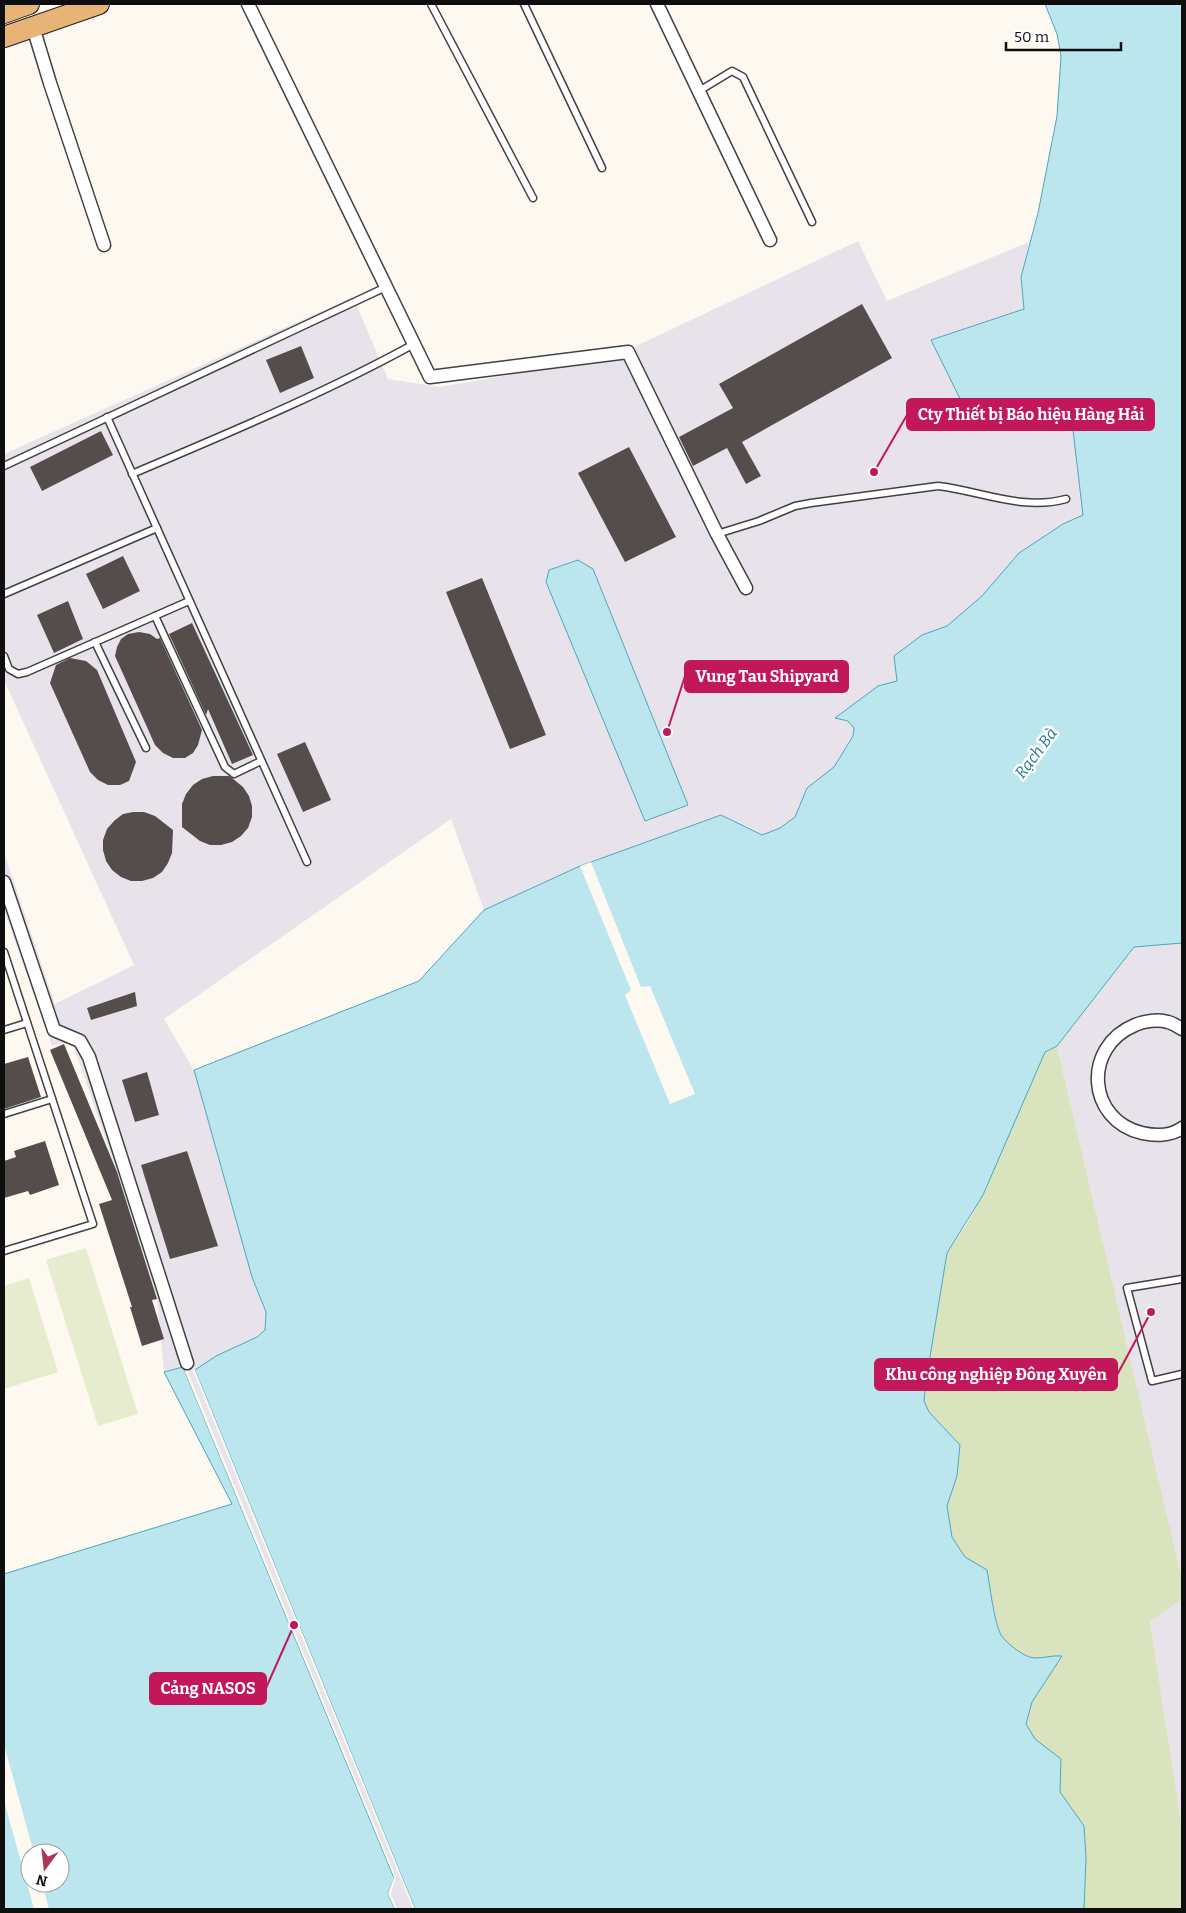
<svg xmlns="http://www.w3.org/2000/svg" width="1186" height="1913" font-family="Bitter,serif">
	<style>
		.industrial { fill: #e8e3eb }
		.green { fill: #d9e3be }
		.pitch { fill: #e8ecce }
		.water { fill: #bbe6ee; stroke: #4ba7bc; fill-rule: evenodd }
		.pier { fill: #fdf8f0 }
		.building { fill: #554d4b }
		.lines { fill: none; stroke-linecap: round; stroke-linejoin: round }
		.lane-casing { stroke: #414141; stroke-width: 9 }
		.street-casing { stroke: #414141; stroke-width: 15 }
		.primary-casing { stroke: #1f1f1f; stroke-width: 22 }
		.lane { stroke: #fff; stroke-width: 6 }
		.street { stroke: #fff; stroke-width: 12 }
		.primary { stroke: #e7b376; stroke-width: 20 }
		.labels { text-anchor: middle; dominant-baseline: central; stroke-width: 5; stroke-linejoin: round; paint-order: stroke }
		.water-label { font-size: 16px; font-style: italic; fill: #267890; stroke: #fff }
		.leader { fill: none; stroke: #c2185b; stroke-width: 2 }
		.callout-dot { fill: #c2185b; stroke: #fff; stroke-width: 2 }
		.callout { fill: #c2185b; stroke: #c2185b; stroke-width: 2 }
		.callout-label { font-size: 16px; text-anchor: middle; font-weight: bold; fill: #fff }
	</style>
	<rect width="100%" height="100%" fill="#fdf8f0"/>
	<!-- industrial -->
	<g class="industrial">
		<polygon points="858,241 887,301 1029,242 1021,277 1024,309 931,340 975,429 1072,422 1083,515 1063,524 1019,553 986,592 947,626 922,635 897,682 878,686 835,718 848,721 854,728 853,736 834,767 807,788 795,817 780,828 762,835 721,815 580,866 484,910 451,819 164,1019 194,1070 252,1277 266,1312 265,1330 257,1337 216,1356 196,1370 415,1909 395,1909 388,1894 394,1877 183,1367 164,1372 157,1299 125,1196 72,1041 52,1046 4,910 4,859 6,858 55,1004 134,965 4,680 4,454 353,297 388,379 439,387 613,357"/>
		<polygon points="1182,943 1182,1579 1057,1046 1134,946"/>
		<polygon points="1182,1599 1182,1827 1150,1622"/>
	</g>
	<!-- green -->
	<path class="green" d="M 1057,1046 L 1182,1579 L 1182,1599 L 1150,1622 L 1182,1827 L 1182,1909 L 1084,1909 L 1086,1858 L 1084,1826 L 1060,1792 L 1061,1759 L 1035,1739 L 1026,1724 L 1032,1702 L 1062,1656 C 1052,1655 1044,1658 1035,1658 C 1025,1658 1006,1644 1001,1635 C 994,1622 990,1586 987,1571 L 965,1557 L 952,1537 L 947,1506 L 957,1476 L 960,1445 L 929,1412 L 924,1401 L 926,1381 L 947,1253 L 966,1225 L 983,1195 L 1045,1052 Z"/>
	<!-- pitch -->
	<g class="pitch">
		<polygon points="86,1248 138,1414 98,1426 46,1260"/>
		<polygon points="29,1278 58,1372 4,1389 4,1286"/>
	</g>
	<!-- water -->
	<g class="water">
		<path d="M 1045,4 L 1182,4 L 1182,943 L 1134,947 L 1057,1046 L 1045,1052 L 983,1195 L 947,1253 L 926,1381 L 924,1401 L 929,1412 L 960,1445 L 957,1476 L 947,1506 L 952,1537 L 965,1557 L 987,1570 C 990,1586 994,1622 1001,1635 C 1007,1644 1025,1658 1035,1658 C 1045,1658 1053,1655 1062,1656 L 1032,1702 L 1026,1724 L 1035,1739 L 1061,1759 L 1060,1792 L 1084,1826 L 1086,1858 L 1084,1909 L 415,1909 L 195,1370 L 216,1356 L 257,1337 L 265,1330 L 266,1312 L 252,1277 L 194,1070 L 419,981 L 484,910 L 580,866 L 721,815 L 762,835 L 780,828 L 795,817 L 807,788 L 834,767 L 853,736 L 854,728 L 848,721 L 835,718 L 878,686 L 897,681 L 894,656 L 922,635 L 947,626 L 982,596 L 1019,553 L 1063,524 L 1083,515 L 1072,422 L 975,429 L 931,340 L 1024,309 L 1021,277 L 1038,213 L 1057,116 L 1061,56 L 1057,34 Z"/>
		<polygon points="578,560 593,569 688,805 645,821 546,582 549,570"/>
		<path d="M 183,1367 L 394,1878 L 388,1894 L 395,1909 L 4,1909 L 4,1574 L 232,1504 L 164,1372 ZM 30,1853 L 60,1853 L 60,1883 L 30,1883 Z"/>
	</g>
	<!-- pier -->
	<g class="pier">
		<polygon points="591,862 641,987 650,986 695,1094 670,1104 625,995 631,990 580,866"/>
		<polygon points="185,1365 396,1877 391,1894 397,1909 395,1909 388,1894 394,1877 183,1367"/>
		<polygon points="194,1368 195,1370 415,1909 413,1909 193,1371"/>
		<polygon points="4,1745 34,1853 30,1853 30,1883 42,1883 49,1909 34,1909 4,1801"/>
	</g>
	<!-- building -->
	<g class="building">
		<polygon points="862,304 892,358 742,442 761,476 746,484 727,448 693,466 679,437 733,408 719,384"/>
		<polygon points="301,346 314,378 280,393 266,360"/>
		<polygon points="101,431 113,455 42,491 30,467"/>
		<polygon points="629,447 676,537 625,562 578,473"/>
		<polygon points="123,556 140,591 103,609 86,574"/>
		<polygon points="482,578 546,735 510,749 446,592"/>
		<polygon points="68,601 83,639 54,653 37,615"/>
		<polygon points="192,623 253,755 232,764 208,709 206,715 169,634"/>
		<polygon points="139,632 150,634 157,639 160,638 202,730 198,745 193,753 185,758 173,758 163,753 155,745 115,656 117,647 121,639 128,634"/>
		<polygon points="70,658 86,661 97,670 136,762 129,781 120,785 108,785 98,780 90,772 50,683 56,665"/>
		<polygon points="305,742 331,800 303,812 277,754"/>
		<polygon points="213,776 229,776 232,778 243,787 249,796 252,806 252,817 248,828 241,836 232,842 221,845 210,845 200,841 182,827 182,804 186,794 193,785 202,779"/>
		<polygon points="133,812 144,812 155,816 173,830 172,853 168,863 162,872 153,878 142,881 131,881 121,877 112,870 106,861 103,850 103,840 107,829 114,821 123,814"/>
		<polygon points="135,992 137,1006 91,1020 87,1008"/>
		<polygon points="64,1044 117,1172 157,1299 152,1300 164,1339 142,1346 130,1307 132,1307 99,1204 112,1200 50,1050"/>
		<polygon points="28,1057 41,1097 4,1109 4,1064"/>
		<polygon points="147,1072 159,1115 135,1122 122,1080"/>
		<polygon points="45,1141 59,1185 30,1195 28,1191 4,1198 4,1161 16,1157 14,1151"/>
		<polygon points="187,1151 218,1246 170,1259 141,1165"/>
	</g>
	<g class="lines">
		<!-- lane casing -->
		<g class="lane-casing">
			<g id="lane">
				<polyline points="431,4 533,198"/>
				<polyline points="524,4 602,168"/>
				<polyline points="699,91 732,71 743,77 812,222"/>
				<polyline points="107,417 307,862"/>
				<polyline points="4,466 386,287"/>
				<path d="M 132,474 C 228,433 323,394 414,344"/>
				<path d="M 717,534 L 759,521 L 795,506 L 811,503 L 938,486 C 981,491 1022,511 1066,499"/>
				<polyline points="4,594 157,528"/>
				<polyline points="155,616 225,767 234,774 261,761"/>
				<polyline points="95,642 146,748"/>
				<polyline points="4,656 9,669 18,674 27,672 189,601"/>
				<polyline points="4,952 93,1224 4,1251"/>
				<polyline points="4,1030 27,1023"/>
				<polyline points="4,1114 52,1099"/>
				<polyline points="1182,1279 1127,1288 1152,1381 1182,1374"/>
			</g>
		</g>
		<!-- street casing -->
		<g class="street-casing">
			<g id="street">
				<polyline points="248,4 430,377 628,352 717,534 746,588"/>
				<polyline points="657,4 770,240"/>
				<polyline points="33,27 50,83 104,245"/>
				<polyline points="4,882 54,1030 80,1041 89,1057 187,1363"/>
				<path d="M 1182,1029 C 1178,1027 1173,1023 1168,1022 C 1158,1019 1144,1021 1135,1025 C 1082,1047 1087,1120 1142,1133 C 1155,1136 1171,1136 1182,1128"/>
			</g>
		</g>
		<!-- primary casing -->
		<g class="primary-casing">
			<g id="primary">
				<polyline points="4,13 29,4"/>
				<polyline points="4,37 99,4"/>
			</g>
		</g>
		<!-- lane -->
		<use href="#lane" class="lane"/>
		<!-- street -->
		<use href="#street" class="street"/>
		<!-- primary -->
		<use href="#primary" class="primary"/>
	</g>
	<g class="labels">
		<!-- water labels -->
		<g class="water-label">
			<text transform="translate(1036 753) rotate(-53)">Rạch Bà</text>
		</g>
	</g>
	<!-- callouts -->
	<path class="leader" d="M874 472L907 415M667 732L685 676M1151 1312L1117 1375M294 1625L266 1688"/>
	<g class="callout-dot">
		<circle cx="874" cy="472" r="5"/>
		<circle cx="667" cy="732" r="5"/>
		<circle cx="1151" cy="1312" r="5"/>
		<circle cx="294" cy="1625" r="5"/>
	</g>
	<g class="callout">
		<rect x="907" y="399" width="247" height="31" rx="5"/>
		<rect x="685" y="661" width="163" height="31" rx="5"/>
		<rect x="875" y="1359" width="242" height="31" rx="5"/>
		<rect x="150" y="1673" width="116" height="31" rx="5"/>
	</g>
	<g class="callout-label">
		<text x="1031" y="420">Cty Thiết bị Báo hiệu Hàng Hải</text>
		<text x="767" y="682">Vung Tau Shipyard</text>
		<text x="996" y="1380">Khu công nghiệp Đông Xuyên</text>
		<text x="208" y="1694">Cảng NASOS</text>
	</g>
	<!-- border -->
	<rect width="1186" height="1913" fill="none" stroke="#0e0e0e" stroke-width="10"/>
	<!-- north arrow -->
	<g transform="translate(45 1868) rotate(195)"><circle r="24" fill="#ffffff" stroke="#9f9f9f"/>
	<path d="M0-4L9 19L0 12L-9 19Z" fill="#ac3756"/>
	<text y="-8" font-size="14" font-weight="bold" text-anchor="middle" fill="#0e0e0e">N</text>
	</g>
	<!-- scale -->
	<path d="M1006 42v8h115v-8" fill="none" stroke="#0e0e0e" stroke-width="2.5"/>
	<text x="1014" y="42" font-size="15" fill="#0e0e0e" stroke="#ffffff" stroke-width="4" paint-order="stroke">50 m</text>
</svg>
